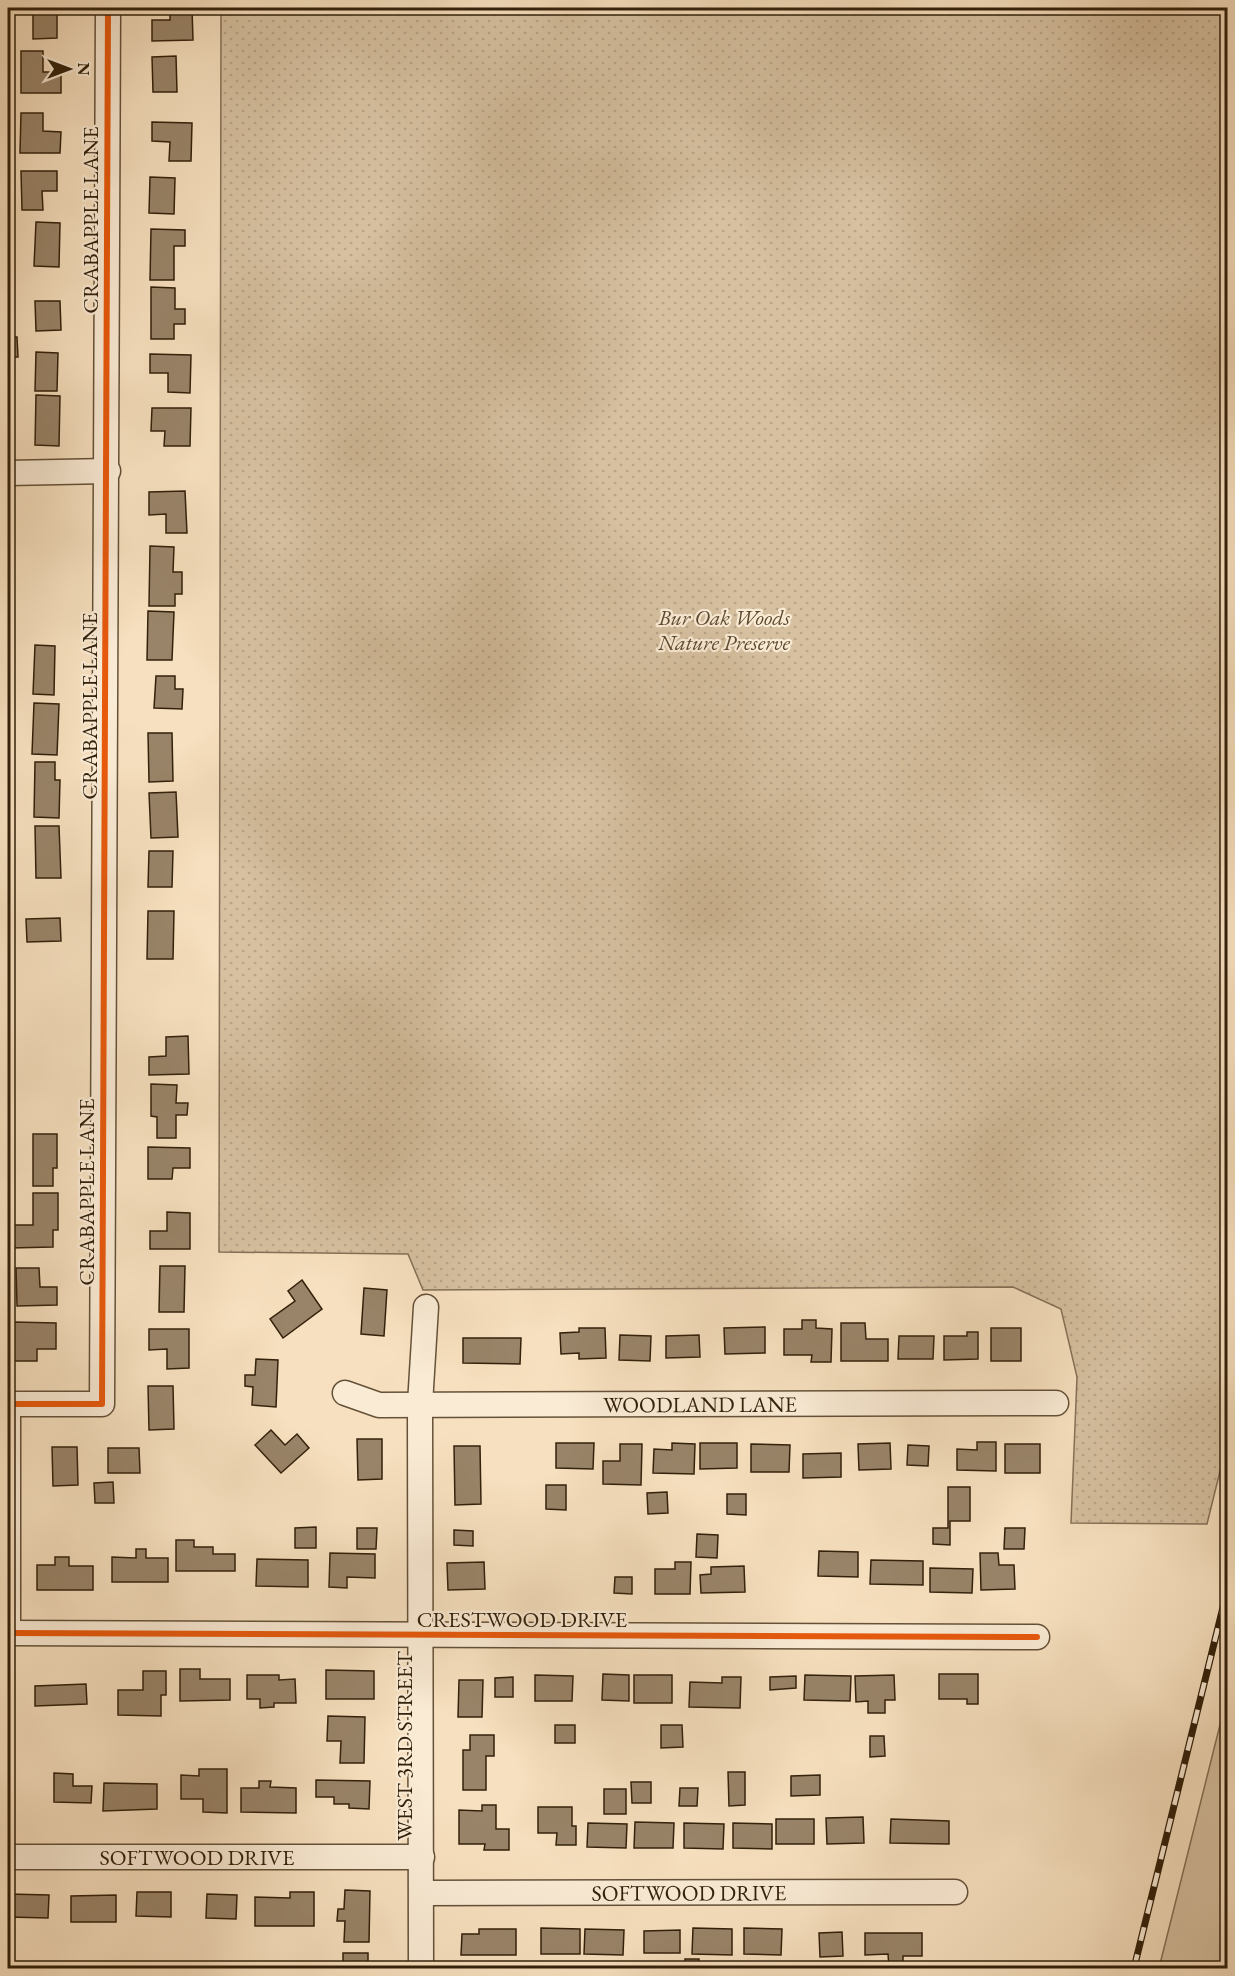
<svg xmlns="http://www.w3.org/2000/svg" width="1235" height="1976" font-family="'EB Garamond',serif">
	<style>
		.park { fill: url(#park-dots); stroke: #847056; stroke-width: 1.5 }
		.garden { fill: #d6c0a0; stroke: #847056; stroke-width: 1.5 }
		.building { fill: #998469; stroke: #33210b; stroke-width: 1.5 }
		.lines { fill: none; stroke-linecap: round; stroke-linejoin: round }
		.minor-casing { stroke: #645138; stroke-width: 27 }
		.minor { stroke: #faebd5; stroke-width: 24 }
		.rail-casing { stroke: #33210b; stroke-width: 7 }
		.rail { stroke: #faebd5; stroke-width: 4.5; stroke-dasharray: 14; stroke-linecap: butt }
		.cycleway-casing { stroke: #faebd5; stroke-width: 10 }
		.cycleway { stroke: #e8590c; stroke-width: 6 }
		.labels { text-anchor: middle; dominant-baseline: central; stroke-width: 4.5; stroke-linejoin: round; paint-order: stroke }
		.street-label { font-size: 22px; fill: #33210b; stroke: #faebd5 }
		.park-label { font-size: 22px; font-style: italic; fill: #5c4930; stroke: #faebd5 }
	</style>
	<defs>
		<pattern id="park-dots" width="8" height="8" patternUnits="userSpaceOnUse" patternTransform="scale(1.5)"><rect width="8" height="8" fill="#d6c0a0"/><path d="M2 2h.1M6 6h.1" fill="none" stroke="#b8a588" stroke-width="1.8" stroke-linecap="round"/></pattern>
	</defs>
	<rect width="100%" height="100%" fill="#f7e0bf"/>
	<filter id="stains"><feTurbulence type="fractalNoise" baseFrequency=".00333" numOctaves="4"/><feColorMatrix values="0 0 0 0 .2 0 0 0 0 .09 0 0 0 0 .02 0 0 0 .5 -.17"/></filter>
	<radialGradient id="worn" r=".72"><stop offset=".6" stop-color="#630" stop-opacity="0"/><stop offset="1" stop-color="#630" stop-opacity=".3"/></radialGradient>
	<!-- park -->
	<polygon class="park" points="221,8 1227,8 1228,1439 1207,1524 1071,1523 1077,1377 1061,1309 1013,1287 423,1290 408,1254 219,1252"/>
	<!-- garden -->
	<polygon class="garden" points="1227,1697 1227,1968 1159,1968"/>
	<!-- building -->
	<g class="building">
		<polygon points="33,8 57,8 57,38 33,39"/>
		<polygon points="170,8 192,8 193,40 152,41 152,20 170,20"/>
		<polygon points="21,51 43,51 43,72 61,72 61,93 21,93"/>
		<polygon points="176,56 177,92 153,92 152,57"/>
		<polygon points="21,113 43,113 43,131 61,132 60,153 20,153"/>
		<polygon points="152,122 192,123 191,161 169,161 170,142 152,141"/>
		<polygon points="21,171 57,171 57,191 42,191 43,210 22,210"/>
		<polygon points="150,177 175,178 174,214 149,213"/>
		<polygon points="36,222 60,223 59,267 34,266"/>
		<polygon points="151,229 185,230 185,246 174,246 174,280 150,280"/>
		<polygon points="151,287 175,288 175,309 185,309 185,324 174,324 174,339 151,339"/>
		<polygon points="35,301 60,301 61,330 36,331"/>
		<polygon points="8,337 17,337 18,357 8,357"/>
		<polygon points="36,352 58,353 57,391 35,391"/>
		<polygon points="150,354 191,355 190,393 168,392 168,373 150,373"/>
		<polygon points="36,395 60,396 59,446 35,445"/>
		<polygon points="152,408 191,408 190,446 164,446 165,431 151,431"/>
		<polygon points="185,491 187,533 166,533 166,514 149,515 149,492"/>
		<polygon points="150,546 174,547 173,572 182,572 182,594 175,594 175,606 149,606"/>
		<polygon points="148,611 174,612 172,660 147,660"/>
		<polygon points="35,645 55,646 54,695 33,694"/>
		<polygon points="156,676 175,676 175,689 183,689 182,709 154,708"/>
		<polygon points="34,703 59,704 57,755 32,754"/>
		<polygon points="148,733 172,733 173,781 149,782"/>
		<polygon points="35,762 55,762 55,780 60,780 59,818 34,817"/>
		<polygon points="176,792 178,837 151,838 149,793"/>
		<polygon points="35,826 59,826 61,878 36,878"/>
		<polygon points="149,851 173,851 172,887 148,887"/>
		<polygon points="148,911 174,911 173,959 147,959"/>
		<polygon points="60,918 61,941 27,942 26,919"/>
		<polygon points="188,1036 189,1074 149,1075 149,1057 166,1056 166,1037"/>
		<polygon points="151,1084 177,1085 176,1103 188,1103 187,1115 176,1115 176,1138 157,1138 157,1117 151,1116"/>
		<polygon points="33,1134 57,1134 57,1168 53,1168 53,1186 33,1186"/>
		<polygon points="148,1147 190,1148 190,1168 173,1168 172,1179 148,1179"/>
		<polygon points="33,1193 58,1193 58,1230 53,1230 53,1247 10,1248 9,1225 33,1225"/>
		<polygon points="167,1212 190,1213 190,1249 150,1249 150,1231 167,1231"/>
		<polygon points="160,1266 185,1266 184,1312 159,1312"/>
		<polygon points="16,1268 39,1268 40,1287 57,1287 57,1305 17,1306"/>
		<polygon points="302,1280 322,1309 283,1338 270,1319 295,1301 288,1291"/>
		<polygon points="364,1288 387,1290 384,1336 361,1334"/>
		<polygon points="802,1320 816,1320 816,1328 832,1329 831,1362 811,1362 812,1355 784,1355 784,1329 802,1329"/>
		<polygon points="14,1322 56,1323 56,1349 37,1349 37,1361 14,1361"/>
		<polygon points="841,1323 865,1323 866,1339 888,1339 888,1361 841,1361"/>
		<polygon points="765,1327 765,1353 725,1354 724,1328"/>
		<polygon points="579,1328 605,1328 606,1358 579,1359 579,1353 561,1354 560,1333 579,1332"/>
		<rect x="991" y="1328" width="30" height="33"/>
		<polygon points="149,1329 189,1329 189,1368 167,1369 167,1349 149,1350"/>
		<polygon points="967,1332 978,1332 978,1359 944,1360 944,1336 967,1336"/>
		<polygon points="620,1335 651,1336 650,1361 619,1360"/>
		<polygon points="699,1335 700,1357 666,1358 666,1336"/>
		<polygon points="899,1336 934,1336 933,1359 898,1359"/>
		<polygon points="463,1338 521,1338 520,1364 463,1363"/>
		<polygon points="256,1359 278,1360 276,1407 252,1405 253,1387 245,1386 245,1375 255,1375"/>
		<polygon points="148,1386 173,1386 174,1429 149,1430"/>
		<polygon points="271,1430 285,1445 297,1434 309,1448 281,1473 255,1445"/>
		<polygon points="357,1439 382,1439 382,1479 358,1480"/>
		<polygon points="977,1442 996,1442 996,1471 957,1470 957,1449 977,1450"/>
		<polygon points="556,1443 594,1443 593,1469 556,1468"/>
		<polygon points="672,1443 695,1444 694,1474 653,1473 654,1449 672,1450"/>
		<polygon points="700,1443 737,1443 737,1468 700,1469"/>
		<polygon points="890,1443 891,1469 859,1470 858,1444"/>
		<polygon points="620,1444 642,1444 641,1485 603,1484 603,1461 620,1461"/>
		<polygon points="751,1444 790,1445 789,1472 751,1472"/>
		<rect x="1005" y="1444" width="35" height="29"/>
		<polygon points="908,1445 929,1446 928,1466 907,1465"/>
		<polygon points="454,1446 480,1446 481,1504 455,1505"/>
		<polygon points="52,1447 77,1447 78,1485 53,1486"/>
		<polygon points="108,1448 139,1448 140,1473 108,1473"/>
		<polygon points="841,1453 841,1477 803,1478 803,1454"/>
		<polygon points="113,1482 114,1503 95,1503 94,1483"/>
		<polygon points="546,1485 566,1485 566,1510 546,1509"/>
		<polygon points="948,1487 970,1487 970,1521 950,1521 950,1545 933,1544 933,1528 948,1528"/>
		<polygon points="667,1492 668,1513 648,1514 647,1493"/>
		<polygon points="727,1494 746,1494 746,1515 727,1514"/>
		<polygon points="316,1527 316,1548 295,1548 295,1528"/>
		<polygon points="357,1528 377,1528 376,1549 357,1549"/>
		<polygon points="1005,1528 1025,1528 1024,1549 1004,1549"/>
		<polygon points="454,1530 473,1531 473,1546 454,1545"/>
		<polygon points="697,1534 718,1535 717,1558 696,1557"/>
		<polygon points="176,1540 194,1540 194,1547 213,1547 213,1554 235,1554 235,1571 176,1571"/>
		<polygon points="136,1549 146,1549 146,1558 168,1558 168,1582 112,1582 112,1557 136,1558"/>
		<polygon points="819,1551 858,1552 858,1577 818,1576"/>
		<polygon points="330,1553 375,1554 375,1578 347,1577 347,1588 329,1587"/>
		<polygon points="980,1553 998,1553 999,1565 1014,1565 1015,1589 981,1590"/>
		<polygon points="55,1557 69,1557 69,1566 93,1566 93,1590 37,1590 37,1565 55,1565"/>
		<polygon points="257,1559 308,1560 308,1587 256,1586"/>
		<polygon points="871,1560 923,1561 923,1585 870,1584"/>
		<polygon points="484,1562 485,1589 448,1590 447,1563"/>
		<polygon points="675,1562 691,1562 690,1594 655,1594 655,1569 675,1569"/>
		<polygon points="744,1566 745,1592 701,1593 700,1575 711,1574 711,1567"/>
		<polygon points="930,1568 973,1569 972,1593 930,1592"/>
		<polygon points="615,1577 632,1577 632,1594 614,1593"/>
		<polygon points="180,1669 200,1669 200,1679 230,1679 230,1700 180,1701"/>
		<polygon points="326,1670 374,1671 374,1699 326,1699"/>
		<polygon points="143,1671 166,1671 166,1695 161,1695 161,1716 118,1715 118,1690 143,1690"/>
		<polygon points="603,1674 629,1675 629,1701 602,1700"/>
		<polygon points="939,1674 978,1674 978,1704 967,1704 967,1699 939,1699"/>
		<polygon points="247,1675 279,1675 279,1680 295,1679 296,1703 274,1703 274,1707 260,1708 260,1699 247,1699"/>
		<polygon points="535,1675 573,1676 572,1701 535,1701"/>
		<rect x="634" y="1675" width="38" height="28"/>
		<polygon points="805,1675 851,1676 850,1701 804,1700"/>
		<polygon points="894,1675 895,1700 885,1700 885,1713 868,1713 868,1701 856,1702 855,1676"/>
		<polygon points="796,1676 796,1688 770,1690 770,1677"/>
		<polygon points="513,1677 513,1697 495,1697 495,1678"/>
		<polygon points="722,1677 741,1677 740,1708 689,1707 690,1682 722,1683"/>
		<polygon points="459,1680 483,1680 482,1717 458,1717"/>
		<polygon points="86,1684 87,1704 35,1706 35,1686"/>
		<polygon points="328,1716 365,1717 364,1763 340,1763 341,1741 327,1741"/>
		<rect x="555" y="1725" width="20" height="18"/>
		<polygon points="661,1725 682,1725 683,1747 661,1748"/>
		<polygon points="470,1735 494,1735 494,1756 486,1756 486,1790 463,1790 463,1750 470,1750"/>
		<polygon points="870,1736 884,1736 885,1756 870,1757"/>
		<polygon points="199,1769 227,1769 227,1813 203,1812 203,1799 181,1799 181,1775 199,1776"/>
		<polygon points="728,1772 745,1772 745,1805 729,1806"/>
		<polygon points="54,1773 73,1774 73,1786 92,1786 91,1803 54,1802"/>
		<polygon points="820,1775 820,1795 791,1796 791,1776"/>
		<polygon points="316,1780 370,1781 369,1809 349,1808 349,1804 334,1804 334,1797 316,1797"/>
		<polygon points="259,1781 271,1781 270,1787 296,1788 296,1813 241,1812 241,1788 259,1788"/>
		<polygon points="631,1782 651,1782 651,1803 632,1803"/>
		<polygon points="104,1783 157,1784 157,1809 103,1811"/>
		<polygon points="680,1788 698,1788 697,1806 679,1806"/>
		<rect x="604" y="1789" width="22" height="25"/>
		<polygon points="482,1805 496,1805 496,1829 509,1829 509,1850 484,1850 485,1844 459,1844 459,1810 482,1811"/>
		<polygon points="538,1807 572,1807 572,1826 576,1826 576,1845 556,1845 557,1833 538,1833"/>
		<polygon points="863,1817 864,1843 827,1844 826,1818"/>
		<rect x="776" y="1819" width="38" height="25"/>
		<polygon points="891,1819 949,1821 949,1844 890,1843"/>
		<polygon points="635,1822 674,1823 673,1848 634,1848"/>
		<polygon points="588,1823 627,1824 626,1848 587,1847"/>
		<polygon points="684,1823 724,1824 723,1849 684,1848"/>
		<polygon points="733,1823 772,1824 772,1849 733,1848"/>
		<polygon points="345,1890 370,1891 369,1942 344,1942 345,1921 337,1921 338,1909 344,1909"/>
		<polygon points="137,1892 171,1892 171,1917 136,1916"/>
		<polygon points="290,1892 314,1892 314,1926 255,1926 255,1897 290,1898"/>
		<polygon points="8,1894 49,1895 48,1918 8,1917"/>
		<polygon points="207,1894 237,1895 236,1919 206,1918"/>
		<polygon points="116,1895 116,1922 71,1922 71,1896"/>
		<polygon points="541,1928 580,1929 580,1954 541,1954"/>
		<polygon points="693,1928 732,1929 732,1955 692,1954"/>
		<polygon points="744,1928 782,1929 781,1955 744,1954"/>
		<polygon points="479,1929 516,1929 516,1955 461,1955 462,1934 479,1934"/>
		<polygon points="585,1929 624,1930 623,1955 584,1954"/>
		<polygon points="680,1930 680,1953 644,1953 644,1931"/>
		<polygon points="842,1932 843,1956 820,1957 819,1933"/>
		<polygon points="865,1933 922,1933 922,1956 903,1956 903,1968 889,1968 888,1954 865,1955"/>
		<rect x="343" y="1953" width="25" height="15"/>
		<rect x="685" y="1959" width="14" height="9"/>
		<polygon points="189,1963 189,1968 131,1968 131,1967"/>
	</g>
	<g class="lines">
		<!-- minor casing -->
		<g class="minor-casing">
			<g id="minor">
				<polyline points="8,473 108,471"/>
				<path id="s1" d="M 345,1393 L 379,1405 L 1056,1403"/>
				<polyline points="8,1404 102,1404 108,8"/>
				<polyline points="8,1404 8,1633"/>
				<polyline points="8,1633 1037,1637"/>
				<path id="s2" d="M 8,1857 L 422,1857"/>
				<path id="s3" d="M 422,1893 L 955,1892"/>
				<polyline points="421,1968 420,1404 426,1307"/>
			</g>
		</g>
		<!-- minor -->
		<use href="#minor" class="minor"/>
		<!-- rail casing -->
		<g class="rail-casing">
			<polyline id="rail" points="1134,1968 1228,1587"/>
		</g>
		<!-- rail -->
		<use href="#rail" class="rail"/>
		<!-- cycleway casing -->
		<g class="cycleway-casing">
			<g id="cycleway">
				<polyline points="8,1404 102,1404 108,8"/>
				<polyline points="8,1633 1037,1637"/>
			</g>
		</g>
		<!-- cycleway -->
		<use href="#cycleway" class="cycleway"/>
	</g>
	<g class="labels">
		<!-- street labels -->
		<g class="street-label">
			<text transform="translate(90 220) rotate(-90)">CRABAPPLE LANE</text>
			<text transform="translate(89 706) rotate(-90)">CRABAPPLE LANE</text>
			<text transform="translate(86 1192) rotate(-90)">CRABAPPLE LANE</text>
			<text stroke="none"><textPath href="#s1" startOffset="357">WOODLAND LANE</textPath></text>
			<text x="522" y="1619">CRESTWOOD DRIVE</text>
			<text transform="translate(404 1746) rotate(-90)">WEST 3RD STREET</text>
			<text stroke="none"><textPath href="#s2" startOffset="189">SOFTWOOD DRIVE</textPath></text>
			<text stroke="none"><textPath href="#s3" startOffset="267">SOFTWOOD DRIVE</textPath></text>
		</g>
		<!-- park labels -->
		<g class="park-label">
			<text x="724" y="617">Bur Oak Woods<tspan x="724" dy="25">Nature Preserve</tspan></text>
		</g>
	</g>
	<!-- margin -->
	<rect width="1235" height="1976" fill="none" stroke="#f7e0bf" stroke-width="30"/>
	<rect x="9" y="9" width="1217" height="1958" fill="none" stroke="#33210b" stroke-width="3"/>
	<rect x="15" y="15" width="1205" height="1946" fill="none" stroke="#33210b" stroke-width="1.5"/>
	<!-- north arrow -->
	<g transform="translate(69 69) rotate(90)" stroke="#faebd5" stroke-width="4.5" paint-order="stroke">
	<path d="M0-4.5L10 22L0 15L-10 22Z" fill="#33210b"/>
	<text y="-9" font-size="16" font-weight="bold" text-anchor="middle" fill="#33210b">N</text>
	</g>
	<rect width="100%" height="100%" filter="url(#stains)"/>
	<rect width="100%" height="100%" fill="url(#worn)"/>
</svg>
